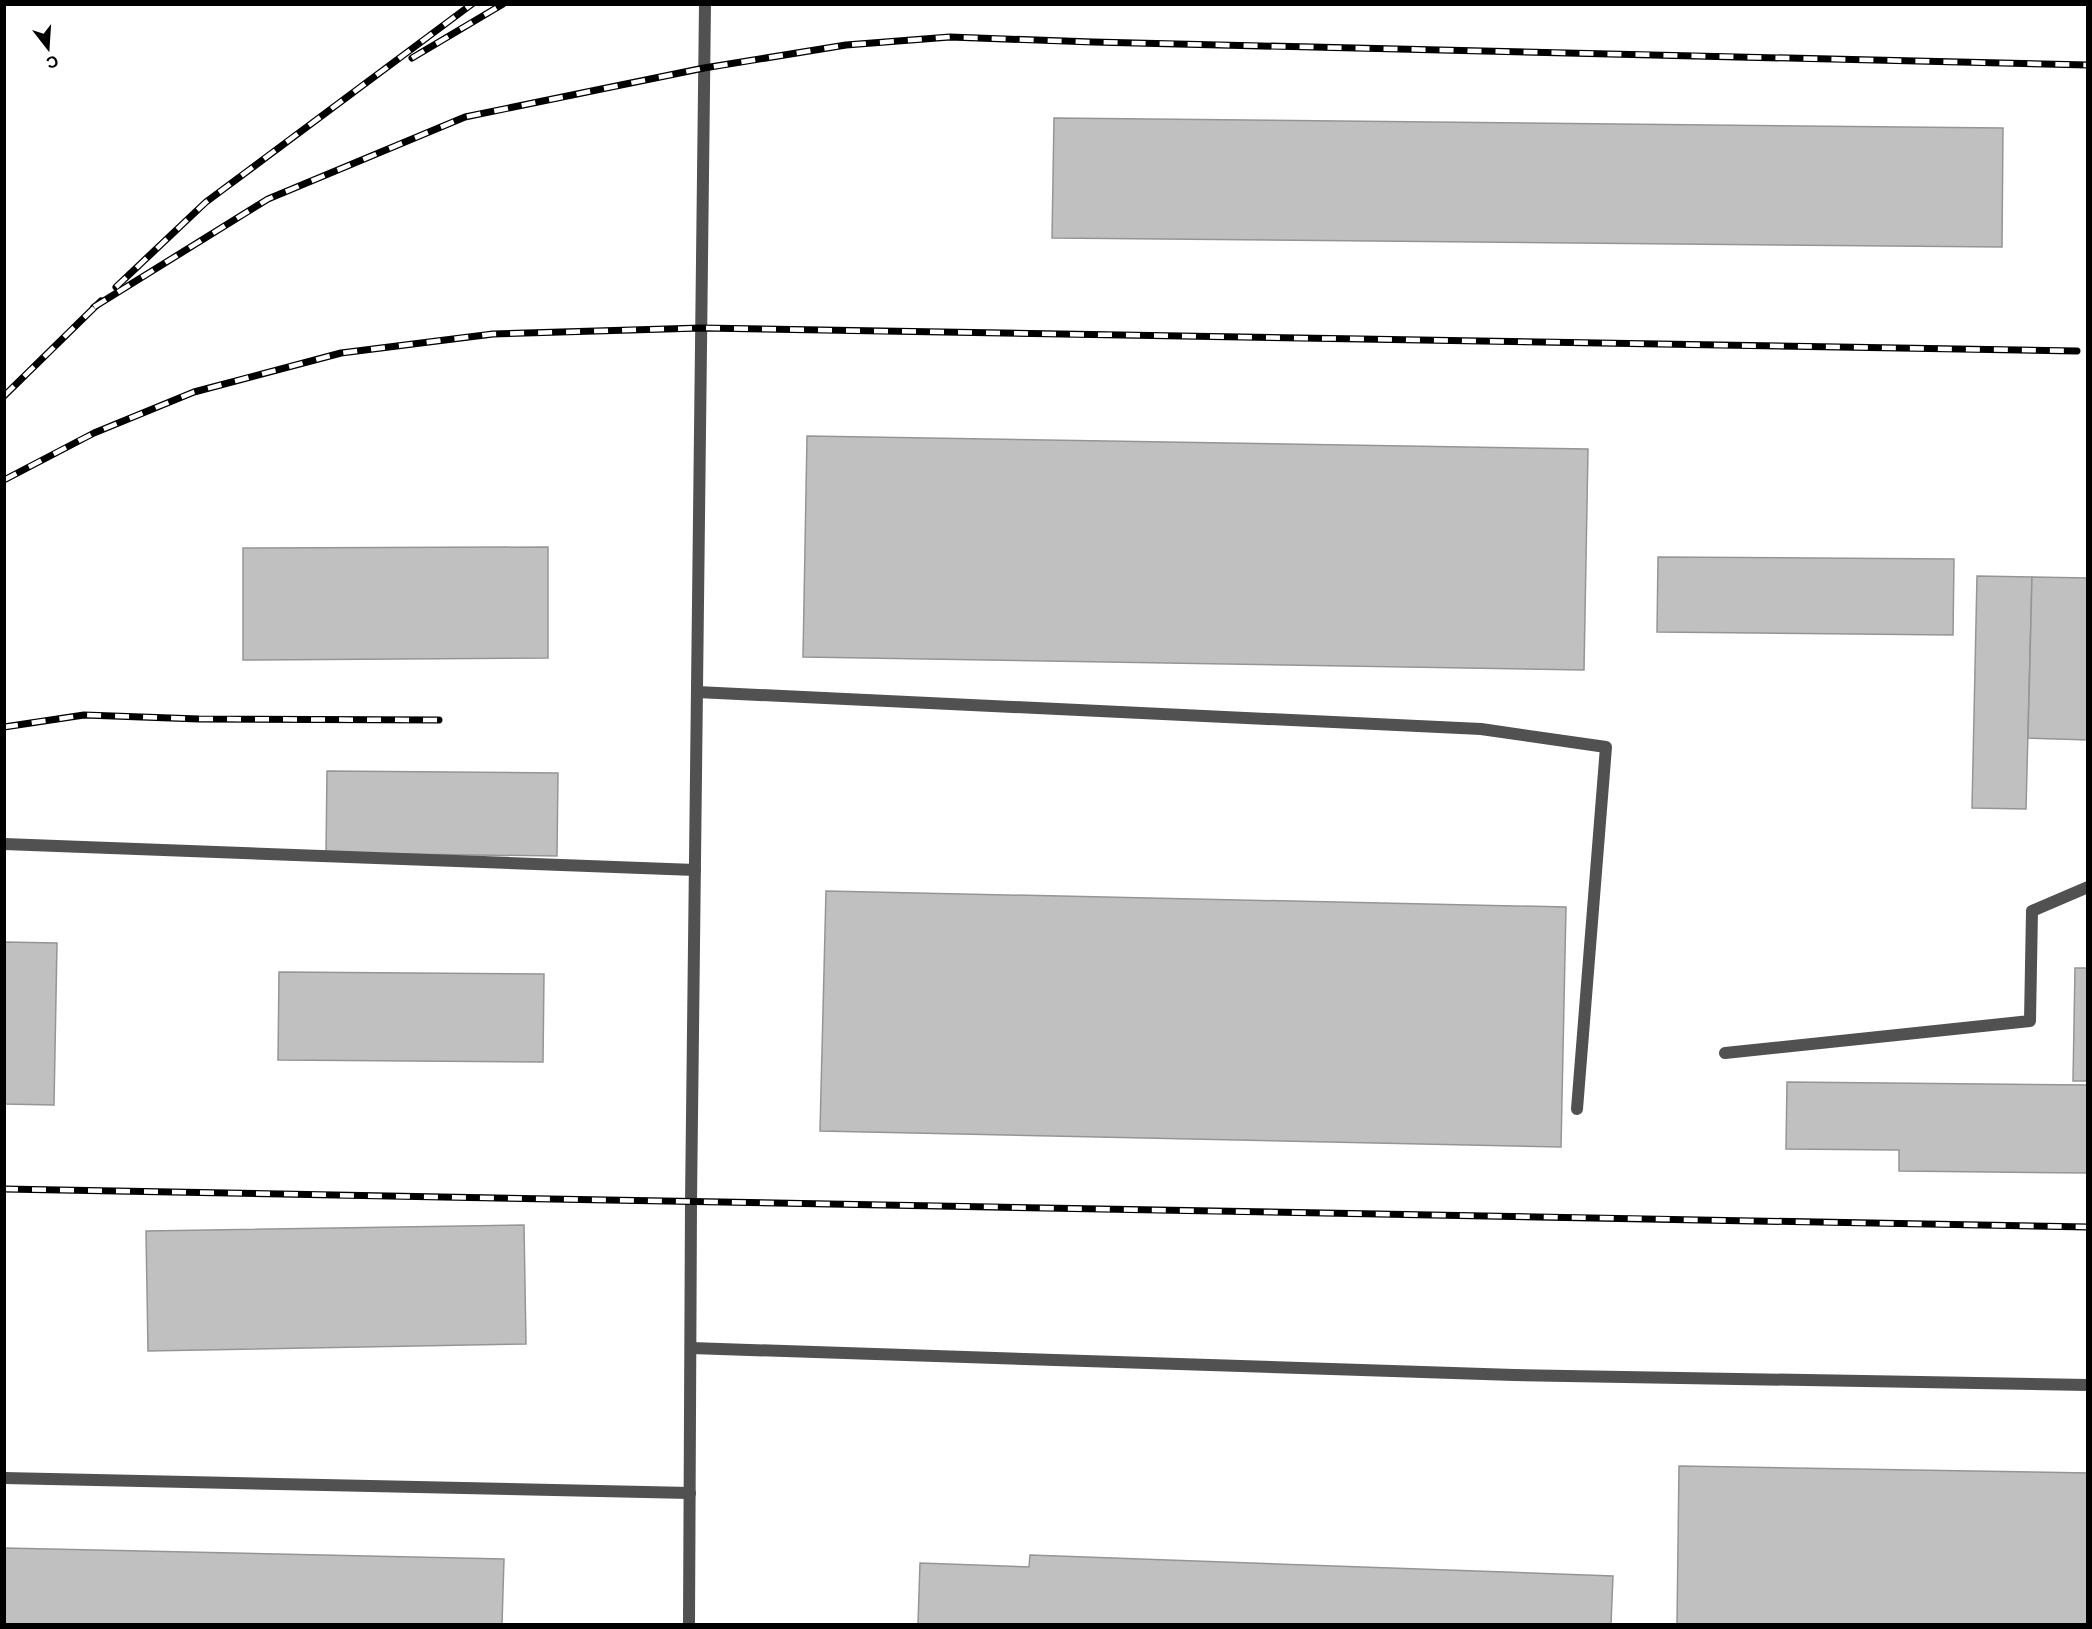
<svg xmlns="http://www.w3.org/2000/svg" width="2092" height="1629" font-family="Barlow,sans-serif">
	<style>
		.building { fill: #c0c0c0; stroke: #959595; stroke-width: 1.5 }
		.lines { fill: none; stroke-linecap: round; stroke-linejoin: round }
		.lane { stroke: #515151; stroke-width: 12 }
		.rail-casing { stroke: #000; stroke-width: 7 }
		.rail { stroke: #fff; stroke-width: 4.5; stroke-dasharray: 14; stroke-linecap: butt }
	</style>
	<rect width="100%" height="100%" fill="#fff"/>
	<!-- building -->
	<g class="building">
		<polygon points="1054,118 2003,128 2002,247 1052,238"/>
		<polygon points="807,436 1588,449 1584,670 803,657"/>
		<polygon points="548,547 548,658 243,660 243,548"/>
		<polygon points="1658,557 1954,559 1953,635 1657,632"/>
		<polygon points="1977,576 2032,577 2026,809 1972,808"/>
		<polygon points="2032,577 2088,578 2088,740 2028,738"/>
		<polygon points="327,771 558,773 557,856 326,853"/>
		<polygon points="826,891 1566,907 1561,1147 820,1131"/>
		<polygon points="4,942 57,943 54,1105 4,1104"/>
		<polygon points="2075,968 2088,968 2088,1081 2073,1081"/>
		<polygon points="279,972 544,974 543,1062 278,1060"/>
		<polygon points="1787,1082 2088,1085 2088,1173 1899,1171 1899,1150 1786,1149"/>
		<polygon points="524,1225 526,1344 148,1351 146,1231"/>
		<polygon points="1679,1466 2088,1473 2088,1624 1677,1624"/>
		<polygon points="4,1548 504,1559 502,1624 4,1624"/>
		<polygon points="1030,1555 1613,1576 1611,1624 918,1624 920,1563 1029,1567"/>
	</g>
	<g class="lines">
		<!-- lane -->
		<g class="lane">
			<polyline points="697,692 1481,729 1606,747 1577,1109"/>
			<polyline points="4,844 695,870"/>
			<polyline points="1725,1053 2030,1021 2032,911 2088,887"/>
			<polyline points="691,1348 1514,1375 2088,1385"/>
			<polyline points="4,1478 690,1493"/>
			<polyline points="689,1624 691,1202 705,4"/>
		</g>
		<!-- rail casing -->
		<g class="rail-casing">
			<g id="rail">
				<polyline points="412,58 503,4"/>
				<polyline points="116,287 206,202 472,4"/>
				<polyline points="94,307 268,199 465,117 704,68 846,45 950,37 1093,42 2088,65"/>
				<polyline points="4,396 101,301"/>
				<polyline points="4,480 94,433 194,392 341,353 493,334 701,328 2077,351"/>
				<polyline points="4,727 84,715 199,719 439,720"/>
				<polyline points="4,1189 2088,1227"/>
			</g>
		</g>
		<!-- rail -->
		<use href="#rail" class="rail"/>
	</g>
	<!-- border -->
	<rect width="2092" height="1629" fill="none" stroke="#000000" stroke-width="12"/>
	<!-- north arrow -->
	<g transform="translate(48 48) rotate(163)" stroke="#ffffff" stroke-width="4.5" paint-order="stroke">
	<path d="M0-4.5L10 22L0 15L-10 22Z" fill="#000000"/>
	<text y="-9" font-size="16" font-weight="bold" text-anchor="middle" fill="#000000">С</text>
	</g>
</svg>
